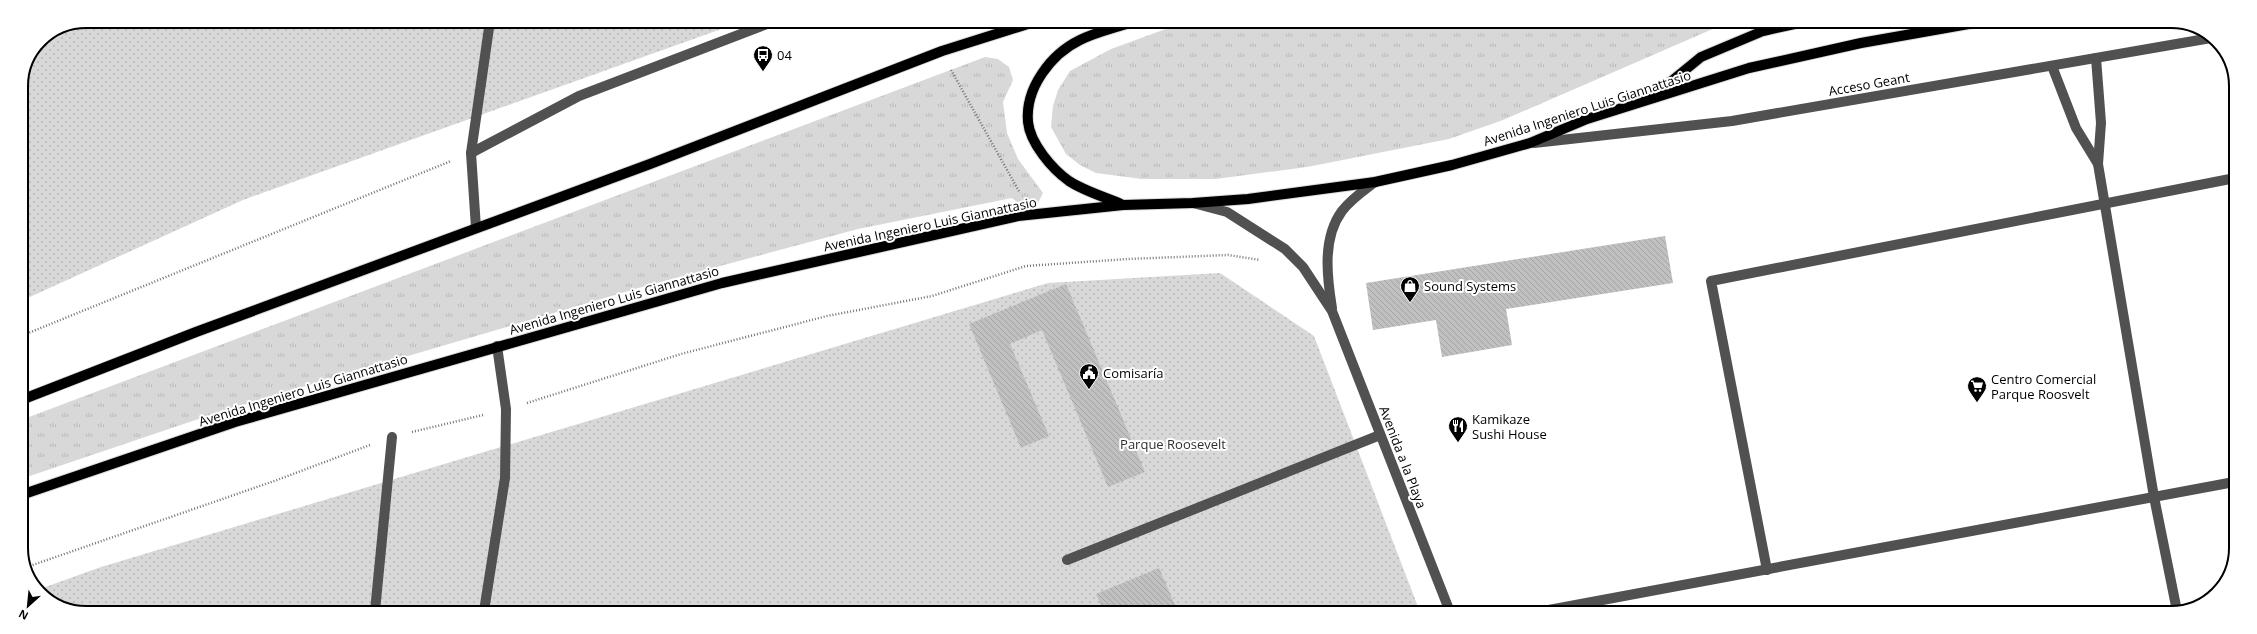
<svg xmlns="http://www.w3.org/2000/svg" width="2257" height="634" font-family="'Open Sans',sans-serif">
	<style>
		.grass { fill: url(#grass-tufts) }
		.park { fill: url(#park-dots) }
		.building { fill: url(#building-back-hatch) }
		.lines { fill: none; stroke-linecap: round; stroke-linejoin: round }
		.major-casing { stroke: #dbdbdb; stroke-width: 12 }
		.path { stroke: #737373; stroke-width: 2.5; stroke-dasharray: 1 2; stroke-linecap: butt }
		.minor { stroke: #515151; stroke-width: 10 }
		.major { stroke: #000; stroke-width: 10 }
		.labels { text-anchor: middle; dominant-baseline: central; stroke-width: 4; stroke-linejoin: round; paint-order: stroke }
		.poi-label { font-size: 13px; fill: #000; stroke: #fff; text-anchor: start }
		.street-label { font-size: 13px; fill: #000; stroke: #fff }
		.park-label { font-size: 13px; fill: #2f2f2f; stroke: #fff }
		.rim { fill: none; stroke: #000; stroke-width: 2 }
	</style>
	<defs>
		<pattern id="grass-tufts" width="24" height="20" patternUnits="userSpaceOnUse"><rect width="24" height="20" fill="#d8d8d8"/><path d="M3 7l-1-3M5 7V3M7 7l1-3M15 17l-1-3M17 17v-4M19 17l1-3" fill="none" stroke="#b8b8b8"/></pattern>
		<pattern id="park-dots" width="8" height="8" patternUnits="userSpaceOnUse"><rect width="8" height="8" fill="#d8d8d8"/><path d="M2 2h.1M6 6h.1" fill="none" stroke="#b8b8b8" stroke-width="1.8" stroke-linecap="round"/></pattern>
		<pattern id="building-back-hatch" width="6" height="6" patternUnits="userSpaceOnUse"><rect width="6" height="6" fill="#c0c0c0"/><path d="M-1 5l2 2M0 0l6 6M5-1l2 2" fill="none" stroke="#a3a3a3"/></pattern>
	</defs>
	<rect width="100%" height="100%" fill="#fff"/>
	<!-- grass -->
	<g class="grass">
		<polygon points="1185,22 1732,23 1715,28 1503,120 1449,139 1307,167 1216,179 1142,179 1096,173 1080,165 1066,154 1051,127 1053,106 1058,90 1070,71 1111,49"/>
		<polygon points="985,57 998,59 1009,67 1013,80 1003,102 1007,133 1018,159 1043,193 1032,215 1012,198 858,229 642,287 228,409 21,479 21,420"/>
	</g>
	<!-- park -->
	<g class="park">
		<polygon points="86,21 741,22 243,200 21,301 21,86 40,40"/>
		<polygon points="1220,273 1314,336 1420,612 69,611 37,590 101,567 1048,283"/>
	</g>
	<!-- building -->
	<g class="building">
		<polygon points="1665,236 1673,283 1506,309 1512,345 1442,357 1436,320 1373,330 1366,283"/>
		<polygon points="1066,284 1145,472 1108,487 1042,330 1010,344 1049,436 1021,448 969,324"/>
		<polygon points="1159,568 1178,612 1104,612 1096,594"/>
	</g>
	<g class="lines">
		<!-- major casing -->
		<g class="major-casing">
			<g id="major">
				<polyline points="1652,97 1701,57 1763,31 1799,23"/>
				<path d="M 1121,204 C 1105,197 1084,191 1069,181 C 1052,169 1030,143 1028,122 C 1025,88 1051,54 1080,40 C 1096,32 1115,28 1132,22"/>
				<polyline points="21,400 196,332 650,164 942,51 1034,22"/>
				<polyline points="21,495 235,422 722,283 1018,216 1123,205 1193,203 1248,199 1375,182 1452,165 1530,143 1587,119 1749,68 1861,43 1974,23"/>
			</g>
		</g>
		<!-- path -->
		<g class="path">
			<polyline points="937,22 938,30"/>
			<polyline points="951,70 1020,193"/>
			<polyline points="21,336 451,161"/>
			<polyline points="527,403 681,354 827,316 932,296 1026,266 1128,259 1228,255 1260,260"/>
			<polyline points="412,432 483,415"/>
			<polyline points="27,567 277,480 370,445"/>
		</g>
		<!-- minor -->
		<g class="minor">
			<polyline points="2096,58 2101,123 2098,164 2154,497 2177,611"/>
			<polyline points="2052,66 2076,128 2098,164"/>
			<polyline points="1534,143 1732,121 2211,38"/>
			<polyline points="471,153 579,96 772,22"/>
			<polyline points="1193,203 1227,212 1285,249 1303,267 1332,311 1450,612"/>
			<polyline points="476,228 471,153 490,21"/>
			<path d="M 1332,308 C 1327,277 1322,238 1342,211 C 1351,199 1363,191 1375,182"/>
			<polyline points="1067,560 1380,435"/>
			<polyline points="1767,570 1711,281 2235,178"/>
			<polyline points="375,611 392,437"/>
			<polyline points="484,611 505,478 506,409 497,346"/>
			<polyline points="1538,612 2234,482"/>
		</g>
		<!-- major -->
		<use href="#major" class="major"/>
	</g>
	<!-- icons -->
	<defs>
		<g id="bus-pin" transform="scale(1)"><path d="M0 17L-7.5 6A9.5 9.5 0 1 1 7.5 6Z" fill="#000" stroke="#fff"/><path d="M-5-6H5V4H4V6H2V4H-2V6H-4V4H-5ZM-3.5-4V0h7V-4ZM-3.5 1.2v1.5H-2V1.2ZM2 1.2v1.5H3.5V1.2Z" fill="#fff"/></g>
		<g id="shop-pin" transform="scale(1)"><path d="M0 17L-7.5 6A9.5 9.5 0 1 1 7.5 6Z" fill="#000" stroke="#fff"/><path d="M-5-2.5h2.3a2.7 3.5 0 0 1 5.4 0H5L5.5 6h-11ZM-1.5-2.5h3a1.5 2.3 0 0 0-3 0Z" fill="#fff"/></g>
		<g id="civic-pin" transform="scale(1)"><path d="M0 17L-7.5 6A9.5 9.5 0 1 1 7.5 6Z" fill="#000" stroke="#fff"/><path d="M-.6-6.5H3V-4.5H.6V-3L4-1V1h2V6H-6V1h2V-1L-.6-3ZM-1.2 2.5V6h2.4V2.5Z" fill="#fff"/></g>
		<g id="supermarket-pin" transform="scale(1)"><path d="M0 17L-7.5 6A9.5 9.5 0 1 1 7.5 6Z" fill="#000" stroke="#fff"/><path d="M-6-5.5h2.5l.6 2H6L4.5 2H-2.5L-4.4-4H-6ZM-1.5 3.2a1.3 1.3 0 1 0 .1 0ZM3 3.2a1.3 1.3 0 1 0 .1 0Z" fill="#fff"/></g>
		<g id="restaurant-pin" transform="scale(1)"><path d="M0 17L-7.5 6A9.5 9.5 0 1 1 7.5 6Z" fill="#000" stroke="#fff"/><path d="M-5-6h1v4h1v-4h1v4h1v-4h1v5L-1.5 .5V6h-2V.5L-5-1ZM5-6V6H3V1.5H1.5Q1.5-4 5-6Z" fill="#fff"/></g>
	</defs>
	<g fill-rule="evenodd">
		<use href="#bus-pin" x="763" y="55"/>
		<use href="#shop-pin" x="1410" y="286"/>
		<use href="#civic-pin" x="1089" y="373"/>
		<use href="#supermarket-pin" x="1977" y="386"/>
		<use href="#restaurant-pin" x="1458" y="426"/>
	</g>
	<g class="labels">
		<!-- poi labels -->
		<g class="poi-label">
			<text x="777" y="55">04</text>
			<text x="1424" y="286">Sound Systems</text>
			<text x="1103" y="373">Comisaría</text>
			<text x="1991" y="379">Centro Comercial<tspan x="1991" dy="15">Parque Roosvelt</tspan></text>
			<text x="1472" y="419">Kamikaze<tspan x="1472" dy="15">Sushi House</tspan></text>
		</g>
		<!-- street labels -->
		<g class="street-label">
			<text transform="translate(1869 84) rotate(-10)">Acceso Geant</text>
			<text transform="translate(1587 108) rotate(-18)">Avenida Ingeniero Luis Giannattasio</text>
			<text transform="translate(930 224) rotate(-12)">Avenida Ingeniero Luis Giannattasio</text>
			<text transform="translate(614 300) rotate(-16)">Avenida Ingeniero Luis Giannattasio</text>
			<text transform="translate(303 390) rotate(-17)">Avenida Ingeniero Luis Giannattasio</text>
			<text transform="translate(1403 457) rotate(69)">Avenida a la Playa</text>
		</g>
		<!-- park labels -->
		<g class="park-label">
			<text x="1173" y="444">Parque Roosevelt</text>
		</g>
	</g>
	<!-- crop -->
	<path d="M0 0H2257V634H0ZM86 28H2171A58 58 0 0 1 2229 86V548A58 58 0 0 1 2171 606H86A58 58 0 0 1 28 548V86A58 58 0 0 1 86 28Z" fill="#fff" fill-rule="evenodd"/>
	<path class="rim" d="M86 28H2171A58 58 0 0 1 2229 86V548A58 58 0 0 1 2171 606H86A58 58 0 0 1 28 548V86A58 58 0 0 1 86 28Z"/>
	<!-- north arrow -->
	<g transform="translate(28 606) rotate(207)" stroke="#ffffff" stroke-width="3" paint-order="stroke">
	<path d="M0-3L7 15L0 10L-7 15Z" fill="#000000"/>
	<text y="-6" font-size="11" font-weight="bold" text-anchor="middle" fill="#000000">N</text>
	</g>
</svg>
